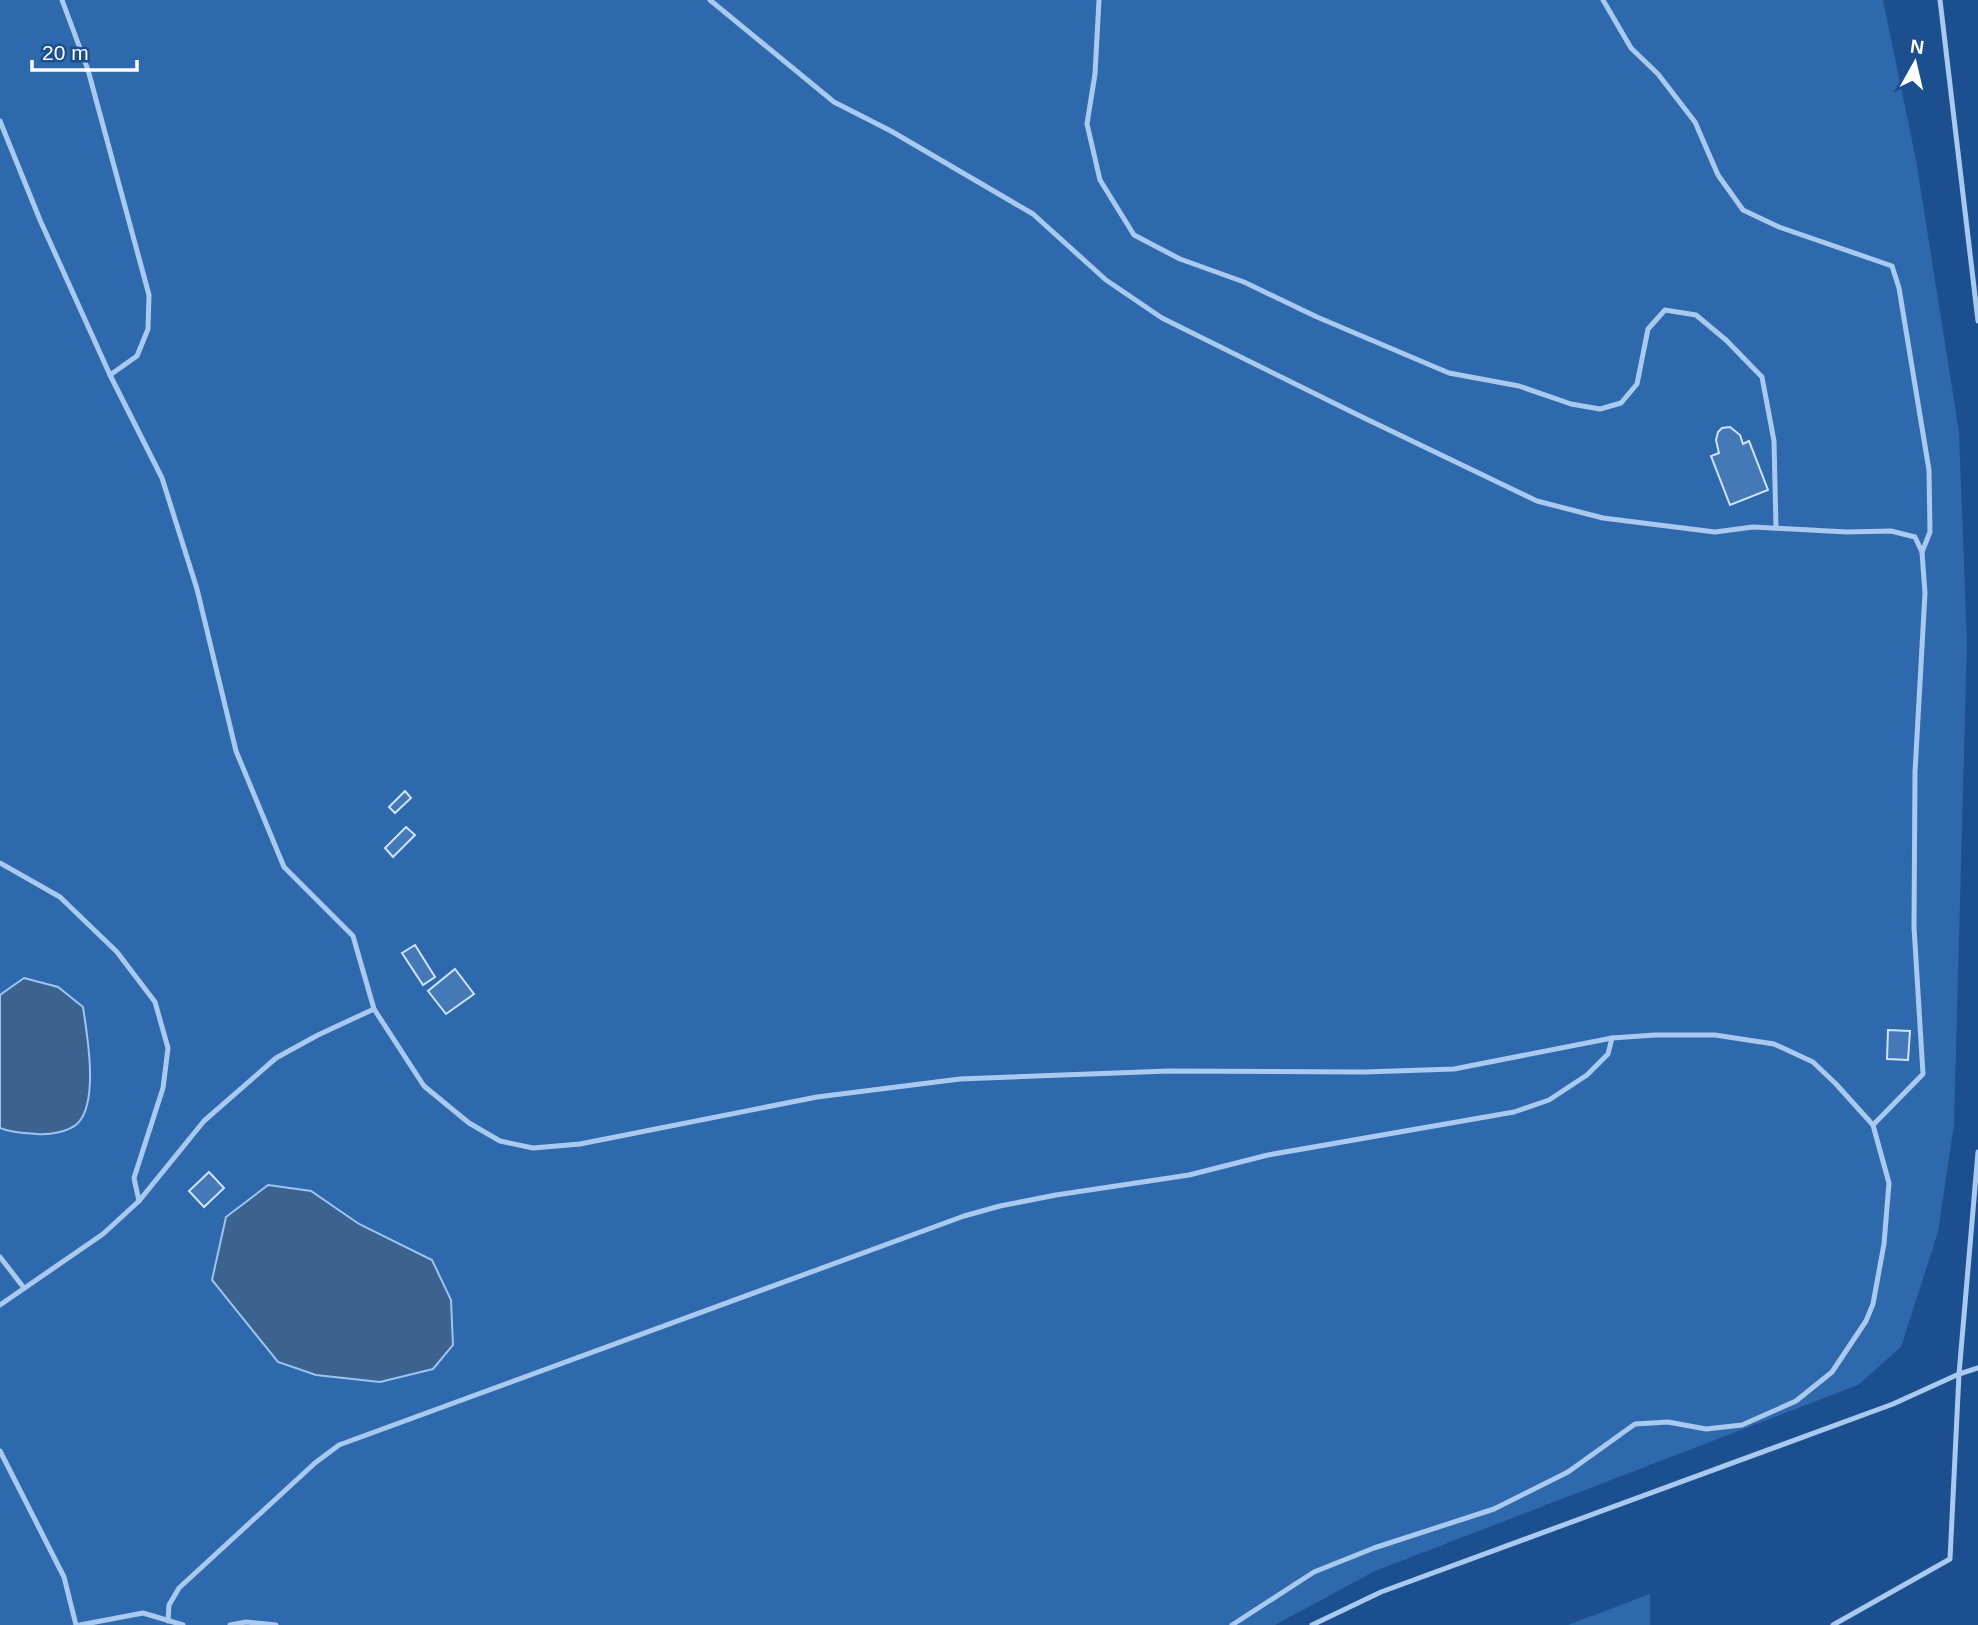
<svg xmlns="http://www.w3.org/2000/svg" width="1978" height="1625" font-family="Arial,sans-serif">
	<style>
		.green { fill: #2e69ad }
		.water { fill: #3c6290; stroke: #9cc4f0; stroke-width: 2 }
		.building { fill: #4478b7; stroke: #cfe3fa; stroke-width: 2 }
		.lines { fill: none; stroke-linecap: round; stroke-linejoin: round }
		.service { stroke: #a9c9ee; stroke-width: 5 }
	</style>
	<rect width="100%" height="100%" fill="#1b4f8f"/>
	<!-- green -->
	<g class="green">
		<polygon points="0,0 1883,0 1916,160 1959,432 1967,643 1954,1124 1938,1232 1901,1347 1858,1385 1375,1571 1275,1625 0,1625"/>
		<polygon points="1650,1594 1650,1625 1568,1625"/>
	</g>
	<!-- water -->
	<g class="water">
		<path d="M 24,978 L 58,987 L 83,1007 C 87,1034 99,1101 78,1123 C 69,1132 49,1135 37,1134 C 24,1133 12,1133 0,1128 L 0,995 Z"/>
		<polygon points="268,1185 311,1191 359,1224 432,1260 451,1300 453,1345 433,1369 380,1382 316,1375 278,1362 212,1280 226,1217"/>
	</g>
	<!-- building -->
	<g class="building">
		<polygon points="1730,427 1740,435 1743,444 1749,441 1768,490 1730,505 1711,456 1719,453 1716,440 1718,432 1722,428"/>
		<polygon points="405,791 411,798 395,813 389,807"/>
		<polygon points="406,827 415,835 393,857 385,848"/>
		<polygon points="415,945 435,977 423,985 402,953"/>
		<polygon points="455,969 474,994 446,1014 428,991"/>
		<polygon points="1888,1030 1910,1031 1908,1060 1887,1059"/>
		<polygon points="209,1172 224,1188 204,1207 189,1191"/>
	</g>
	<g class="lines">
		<!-- service -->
		<g class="service">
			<polyline points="62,0 88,70 149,295 148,329 137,356 110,375"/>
			<polyline points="710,0 834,102 891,131 1033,214 1106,280 1162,318 1358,415 1537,501 1603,518 1715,532 1753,527 1847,532 1891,531 1915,537 1922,552 1925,593 1915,772 1914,927 1923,1074 1873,1125"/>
			<polyline points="1099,0 1095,74 1087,124 1100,180 1134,235 1180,259 1244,282 1317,317 1449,373 1519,386 1571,404 1600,409 1621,403 1637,384 1648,329 1665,310 1696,315 1726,340 1762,377 1774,441 1776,528"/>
			<polyline points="1603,0 1631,48 1658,74 1695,122 1718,175 1743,210 1779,227 1892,266 1899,288 1929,470 1930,532 1922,552"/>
			<polyline points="1940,0 1978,321"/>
			<polyline points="0,121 40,220 110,375 162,478 197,589 236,751 284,867 353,936 374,1009 424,1086 469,1123 500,1141 533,1148 580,1144 817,1097 960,1079 1169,1071 1365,1072 1454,1069 1612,1038 1655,1035 1715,1035 1774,1044 1813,1062 1836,1084 1873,1125 1889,1183 1884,1244 1873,1304 1866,1321 1832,1372 1796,1401 1742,1425 1706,1429 1668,1422 1635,1424 1568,1472 1494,1509 1374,1548 1314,1572 1232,1625"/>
			<polyline points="0,863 60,897 117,952 155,1002 168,1048 163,1088 134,1178 139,1201"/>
			<polyline points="0,1257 24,1288"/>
			<polyline points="0,1305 103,1234 139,1201 204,1121 276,1058 318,1035 374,1009"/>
			<polyline points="0,1451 64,1577 76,1625"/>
			<polyline points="168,1621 169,1605 179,1588 315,1463 339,1445 964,1216 1000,1206 1056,1195 1189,1175 1268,1155 1514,1112 1549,1100 1587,1075 1608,1054 1612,1038"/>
			<polyline points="80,1625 143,1613 183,1625"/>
			<polyline points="230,1625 246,1622 276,1625"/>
			<polyline points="1312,1625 1381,1592 1893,1404 1959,1374 1978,1368"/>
			<polyline points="1833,1625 1950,1559 1959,1374 1978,1152"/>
		</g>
	</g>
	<!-- north arrow -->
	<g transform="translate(1915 63) rotate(8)" stroke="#1b4f8f" stroke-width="5" paint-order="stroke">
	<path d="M0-5L12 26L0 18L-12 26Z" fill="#ffffff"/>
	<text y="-10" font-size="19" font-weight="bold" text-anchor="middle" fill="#ffffff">N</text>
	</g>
	<!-- scale -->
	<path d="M32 60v10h105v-10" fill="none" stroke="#ffffff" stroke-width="3.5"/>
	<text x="42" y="60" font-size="21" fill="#ffffff" stroke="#1b4f8f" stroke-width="5" paint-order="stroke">20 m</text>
</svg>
